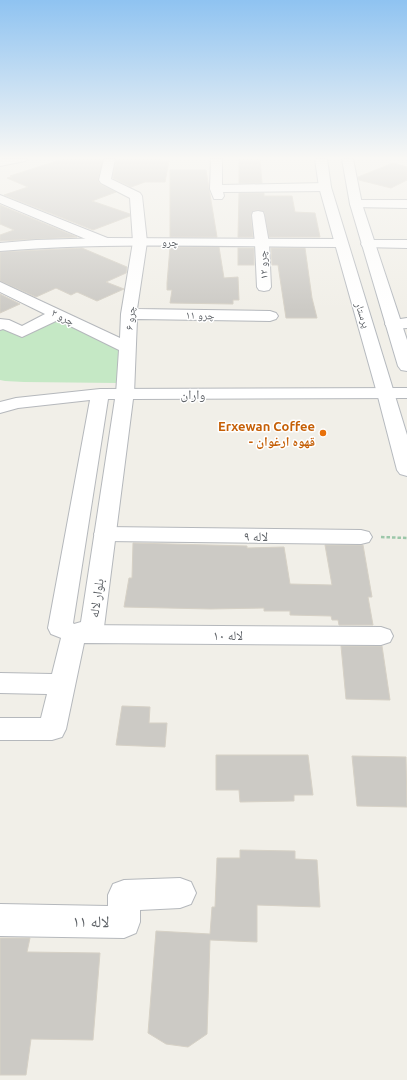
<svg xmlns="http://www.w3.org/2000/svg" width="407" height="1080" font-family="Ubuntu,'Noto Naskh Arabic',sans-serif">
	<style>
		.green { fill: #c5e8c5 }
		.building { fill: #cccac5; stroke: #d6d1c6 }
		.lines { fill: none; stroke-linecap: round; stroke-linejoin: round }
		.minor-casing { stroke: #b5b8bc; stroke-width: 2 }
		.tertiary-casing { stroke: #b5b8bc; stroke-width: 2 }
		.secondary-casing { stroke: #b6babf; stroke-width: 2 }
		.path { stroke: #9cc7a9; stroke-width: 2.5; stroke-dasharray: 3.5 2; stroke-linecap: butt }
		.minor { fill: #fff; fill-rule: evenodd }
		.tertiary { fill: #fff; fill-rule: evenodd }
		.secondary { fill: #fff; fill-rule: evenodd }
		.food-dot { fill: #e8710a; stroke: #fff; stroke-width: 1.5 }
		.labels { text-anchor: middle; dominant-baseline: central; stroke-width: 3; stroke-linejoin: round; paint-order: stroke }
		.far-street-label { font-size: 11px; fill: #5f6368; stroke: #fff }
		.street-label { font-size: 13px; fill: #5f6368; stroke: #fff }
		.food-label { font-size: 13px; font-weight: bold; fill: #c56008; stroke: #fff; text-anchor: end }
		.near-street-label { font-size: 16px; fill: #5f6368; stroke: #fff }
	</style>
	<rect width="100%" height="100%" fill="#f1efe8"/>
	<!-- green -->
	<polygon class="green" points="55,319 119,350 117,383 24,382 5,381 0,380 0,329 3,327 24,335"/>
	<!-- building -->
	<g class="building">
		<polygon points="63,159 103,159 98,181 100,184 116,192 92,201 130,214 130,216 93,230 4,195 28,187 7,178 12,177 10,176"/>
		<polygon points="116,159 163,159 162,161 169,161 165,182 145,182 131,187 113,178"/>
		<polygon points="239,159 260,159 262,183 239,183"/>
		<polygon points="393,163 407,167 407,180 391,188 359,180 358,177"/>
		<polygon points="170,170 206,170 217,237 170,237"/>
		<polygon points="239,193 264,193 264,196 292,196 295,212 315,213 320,237 269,237 264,212 258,210 253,211 251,215 253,237 238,237"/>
		<polygon points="0,205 77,237 0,241 0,235 14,230 0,224"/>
		<polygon points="170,247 219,247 224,278 238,277 239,300 233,300 233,304 170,303 172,290 167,290 167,283"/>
		<polygon points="82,248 127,267 126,273 106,282 124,289 97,301 77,292 71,295 56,288 36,297 0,281 0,252"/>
		<rect x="238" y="248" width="16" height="17"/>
		<polygon points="271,248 305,248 312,298 317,318 286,318 278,265 272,265"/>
		<polygon points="0,294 20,304 0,313"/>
		<polygon points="133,543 247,546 247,548 284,547 290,584 332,585 325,545 363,545 372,597 368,597 373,625 339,625 338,620 332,620 331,616 290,615 290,611 264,611 264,608 211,609 124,607 129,578 132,578"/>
		<polygon points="341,646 382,646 390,700 346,699"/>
		<polygon points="122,706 150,707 149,723 167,723 165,747 116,745"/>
		<polygon points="216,755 308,755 313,795 294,795 294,801 240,802 239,790 216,790"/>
		<polygon points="352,756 406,757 407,807 357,806"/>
		<polygon points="240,850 295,851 295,859 317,860 320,907 257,905 257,942 210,940 207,1034 188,1047 166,1044 148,1033 156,931 210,934 212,907 215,907 217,858 240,858"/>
		<polygon points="0,938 30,938 27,952 100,953 93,1040 31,1039 26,1075 0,1075"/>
	</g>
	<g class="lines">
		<!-- minor casing -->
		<g class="minor-casing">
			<g id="minor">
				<polygon points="104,159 115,159 111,179 140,193 142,196 147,242 137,309 270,311 276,313 278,316 276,319 270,321 137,319 134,394 131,398 125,399 119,398 116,394 119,350 58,320 22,337 3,329 0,330 0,319 9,320 22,326 45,314 0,292 0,282 120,338 121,314 133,242 130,198 101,183 99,180"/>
				<polygon points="211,159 222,159 222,185 325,183 329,184 331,187 329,190 325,191 223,192 224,196 222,199 214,199 210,189"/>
				<polygon points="0,195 110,239 112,242 110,245 100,245 0,203"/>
				<polygon points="356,200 407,200 407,208 352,207 350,204 352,201"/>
				<polygon points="258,211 263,212 264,215 269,243 271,287 269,290 264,291 259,290 257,287 255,243 252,215 253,212"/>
				<polygon points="368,240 407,240 407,248 363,247 361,244 363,241"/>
				<polygon points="407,318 407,328 393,329 387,327 385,324 387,321"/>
				<polygon points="105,527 361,530 369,532 372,537 369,542 361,544 105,541 97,539 94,534 97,529"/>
				<polygon points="74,625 381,627 390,630 393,636 390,642 381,645 84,643 66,729 62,737 52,740 0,740 0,718 41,718 47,694 0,693 0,673 52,674 62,634 65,628"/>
				<polygon points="180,878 191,882 196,893 191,904 180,908 140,910 140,922 136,933 124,938 0,936 0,904 108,906 108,895 113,884 124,880"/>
			</g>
		</g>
		<!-- tertiary casing -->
		<g class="tertiary-casing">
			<g id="tertiary">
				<polygon points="4,159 27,159 25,161 0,166 0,160"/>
				<path d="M 105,238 L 340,239 L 345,240 L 347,243 L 345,246 L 340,247 C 227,247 113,242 0,251 L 0,243 L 36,240 Z"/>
				<path d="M 407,388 L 407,398 L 133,399 L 104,627 L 101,633 L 74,643 L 51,634 L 48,628 L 90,400 L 18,408 L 0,413 L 0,402 L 16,398 L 100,389 ZM 108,399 L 115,399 L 81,622 L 74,624 L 73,623 Z"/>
			</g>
		</g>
		<!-- secondary casing -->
		<g class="secondary-casing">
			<g id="secondary">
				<polygon points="315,159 327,159 331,187 407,435 407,476 400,474 397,470 377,393 319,187"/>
				<polygon points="342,159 353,159 362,204 407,340 407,371 401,370 398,366 350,204"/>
			</g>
		</g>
		<!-- path -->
		<polyline class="path" points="381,537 407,538"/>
		<!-- minor -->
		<use href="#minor" class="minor"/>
		<!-- tertiary -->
		<use href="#tertiary" class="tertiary"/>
		<!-- secondary -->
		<use href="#secondary" class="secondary"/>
	</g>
	<!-- sky -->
	<linearGradient id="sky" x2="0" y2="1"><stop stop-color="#8fc3f1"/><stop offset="0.51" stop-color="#f9f8f5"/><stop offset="1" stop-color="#f9f8f5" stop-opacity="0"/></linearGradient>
	<rect width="407" height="310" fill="url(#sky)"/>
	<!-- markers -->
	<circle class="food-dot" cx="323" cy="433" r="4"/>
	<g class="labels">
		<!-- far-street labels -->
		<g class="far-street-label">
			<text x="170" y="242">چرو</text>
			<text transform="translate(263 265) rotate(-93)">چرو ۱۲</text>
			<text transform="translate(200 315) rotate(1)">چرو ۱۱</text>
			<text transform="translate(363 315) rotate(72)">پرستار</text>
			<text transform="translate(63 317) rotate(26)">چرو ۲</text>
			<text transform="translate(130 318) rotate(-84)">چرو ۶</text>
		</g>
		<!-- street labels -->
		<g class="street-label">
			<text x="193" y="394">واران</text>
			<text transform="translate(256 536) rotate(1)">لاله ۹</text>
			<text transform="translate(96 598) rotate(-82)">بلوار لاله</text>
			<text x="228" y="635">لاله ۱۰</text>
		</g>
		<!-- food labels -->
		<g class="food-label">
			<text x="315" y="426">Erxewan Coffee<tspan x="315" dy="15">- قهوه ارغوان</tspan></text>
		</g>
		<!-- near-street labels -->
		<g class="near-street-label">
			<text transform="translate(91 921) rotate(1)">لاله ۱۱</text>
		</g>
	</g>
</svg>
